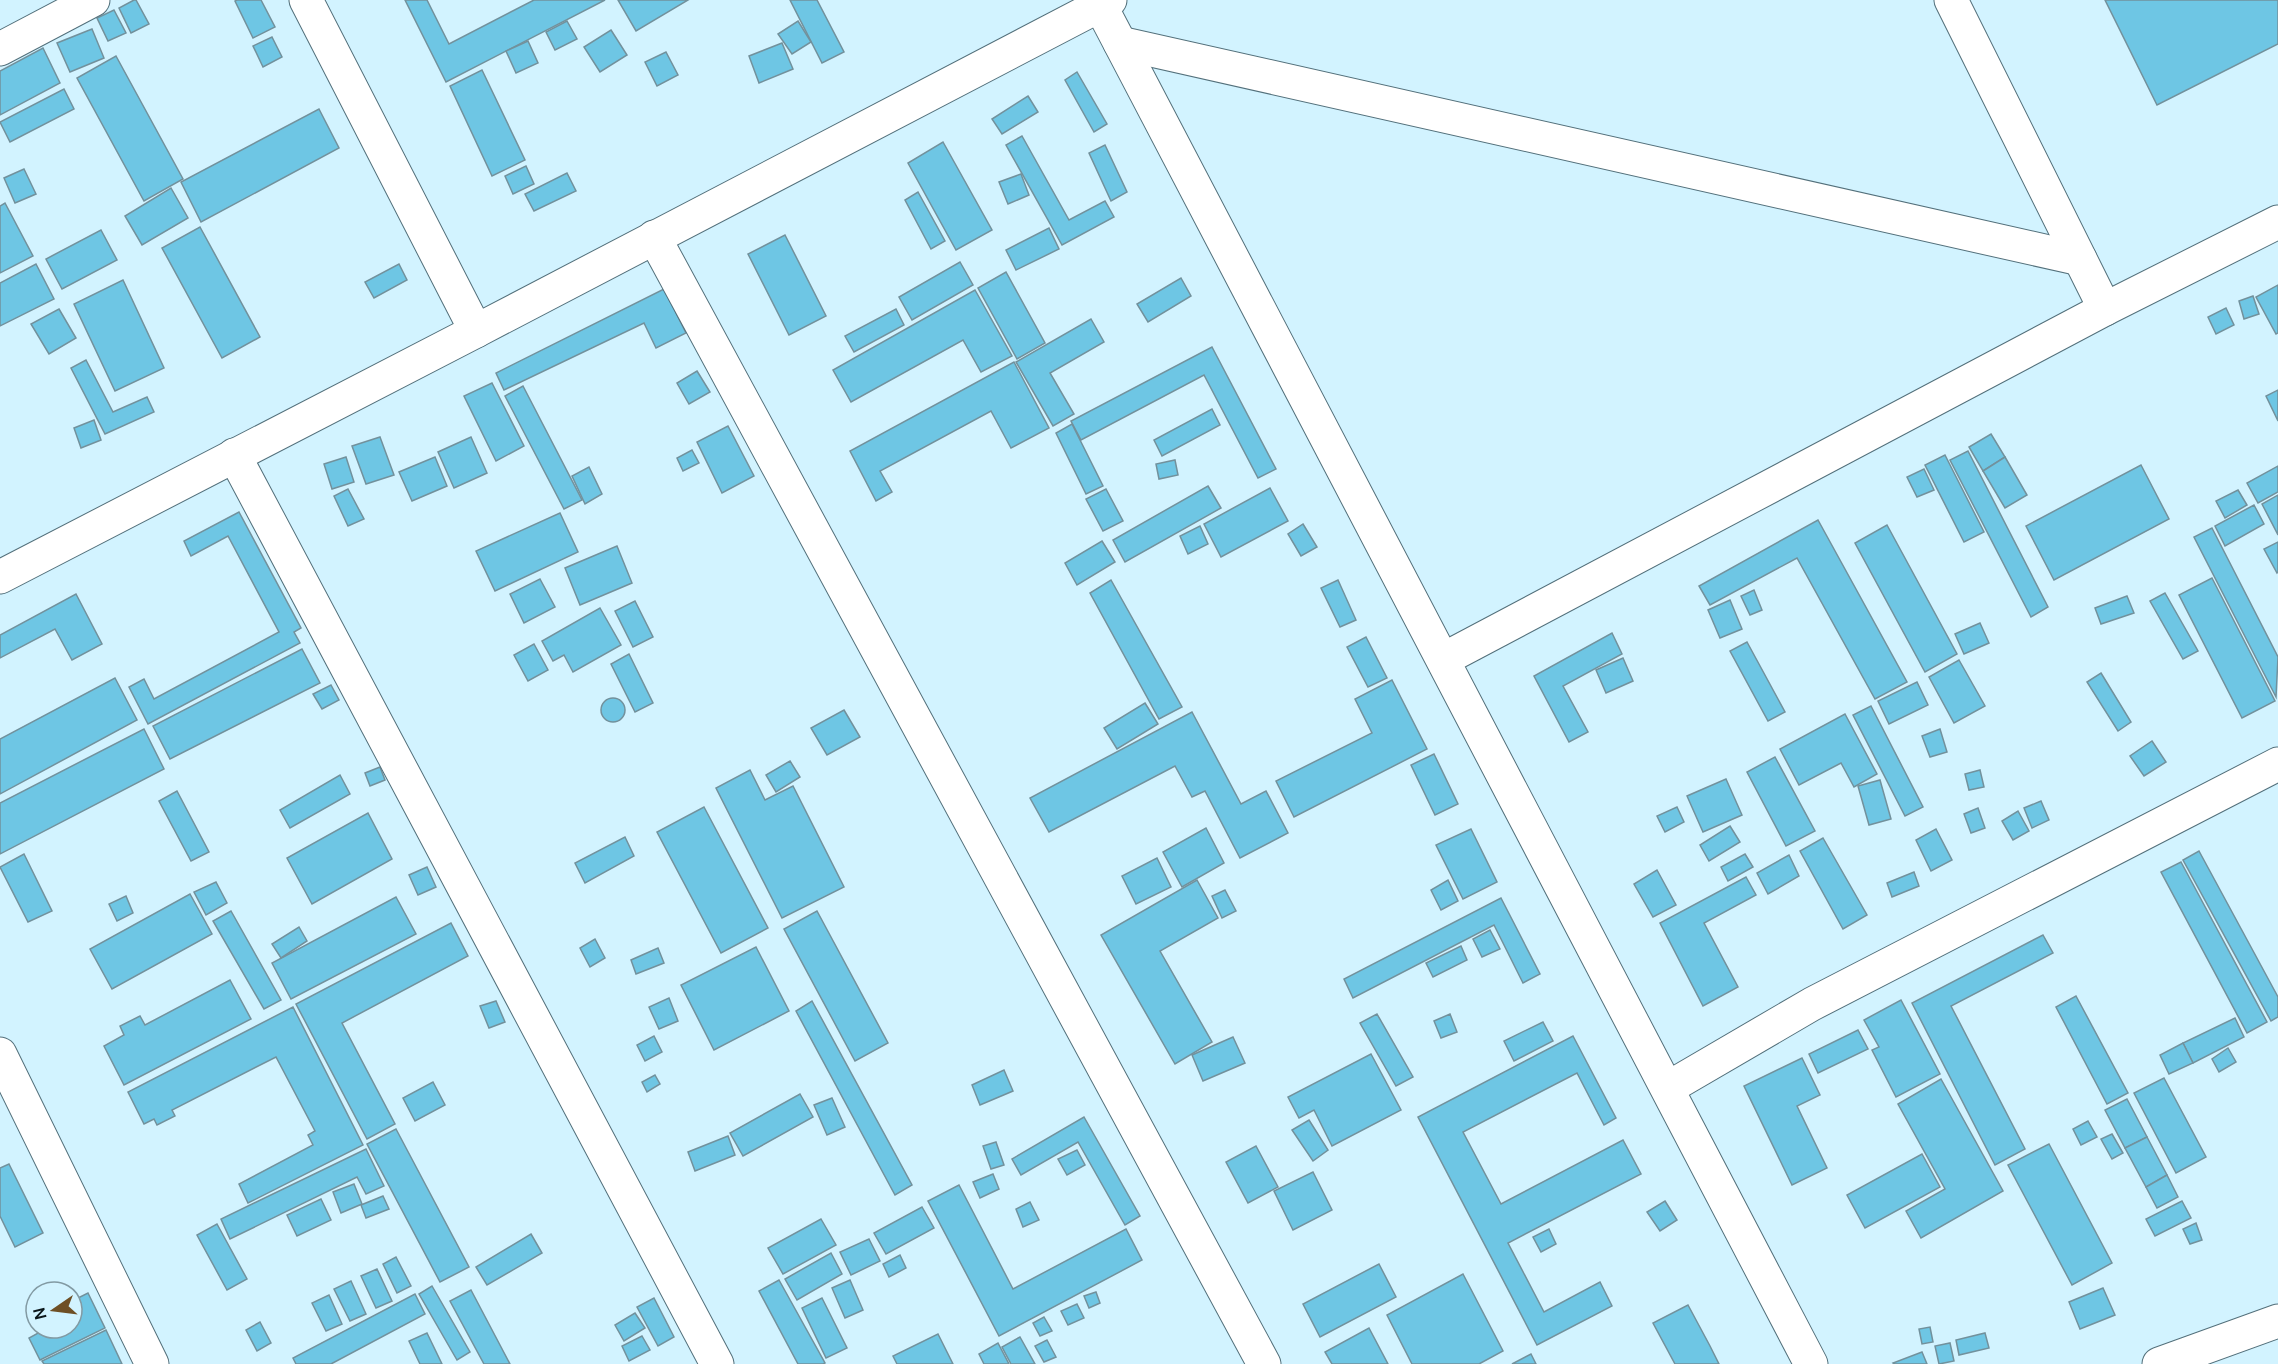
<svg xmlns="http://www.w3.org/2000/svg" width="2278" height="1364" font-family="Manrope,sans-serif">
	<style>
		.building { fill: #6ec6e4; stroke: #72919c; stroke-width: 1.5 }
		.lines { fill: none; stroke-linecap: round; stroke-linejoin: round }
		.minor-casing { stroke: #53707b; stroke-width: 35 }
		.minor { stroke: #fff; stroke-width: 33 }
	</style>
	<rect width="100%" height="100%" fill="#d2f3ff"/>
	<!-- building -->
	<g class="building">
		<polygon points="134,0 136,0 149,24 131,33 119,8"/>
		<polygon points="237,0 261,0 275,27 253,38 235,1"/>
		<polygon points="405,0 427,0 449,44 534,0 605,0 446,82"/>
		<polygon points="618,0 688,0 636,31"/>
		<polygon points="790,0 817,0 844,52 822,63"/>
		<polygon points="2105,0 2278,0 2278,44 2157,105"/>
		<polygon points="114,10 126,33 108,41 97,18"/>
		<polygon points="567,21 577,39 555,50 546,32"/>
		<polygon points="798,21 811,42 792,54 778,34"/>
		<polygon points="92,29 104,58 70,72 57,43"/>
		<polygon points="611,30 627,55 600,72 584,47"/>
		<polygon points="272,37 282,57 263,67 253,46"/>
		<polygon points="528,41 538,63 516,73 506,51"/>
		<polygon points="782,43 793,69 759,83 749,56"/>
		<polygon points="43,48 60,83 0,115 0,71"/>
		<polygon points="666,52 678,75 657,86 645,62"/>
		<polygon points="116,56 183,179 144,201 77,78"/>
		<polygon points="482,70 525,160 492,176 450,86"/>
		<polygon points="1077,72 1107,124 1094,132 1065,80"/>
		<polygon points="64,89 74,109 10,142 0,122"/>
		<polygon points="1028,96 1038,112 1002,134 992,119"/>
		<polygon points="319,109 339,148 201,222 181,182"/>
		<polygon points="1022,136 1069,220 1105,201 1114,217 1062,245 1006,145"/>
		<polygon points="943,142 992,230 956,250 908,163"/>
		<polygon points="1105,145 1127,192 1111,201 1089,153"/>
		<polygon points="526,166 534,184 513,194 505,176"/>
		<polygon points="24,169 36,194 15,203 4,178"/>
		<polygon points="567,173 576,191 534,211 525,194"/>
		<polygon points="1021,174 1029,195 1008,204 999,182"/>
		<polygon points="171,188 188,218 142,245 125,216"/>
		<polygon points="918,192 945,241 931,249 905,200"/>
		<polygon points="5,203 33,256 0,273 0,206"/>
		<polygon points="200,227 260,337 222,358 162,248"/>
		<polygon points="1049,228 1059,249 1016,270 1006,250"/>
		<polygon points="101,230 117,260 62,289 46,259"/>
		<polygon points="785,235 826,316 789,335 748,254"/>
		<polygon points="960,262 973,285 912,320 899,297"/>
		<polygon points="36,264 54,299 0,326 0,283"/>
		<polygon points="399,264 407,280 374,298 365,282"/>
		<polygon points="1006,272 1045,343 1017,359 978,288"/>
		<polygon points="1181,278 1191,296 1148,322 1137,304"/>
		<polygon points="123,280 164,368 115,391 74,304"/>
		<polygon points="2278,285 2278,333 2276,334 2256,297"/>
		<polygon points="664,289 686,333 656,348 644,323 504,390 496,373"/>
		<polygon points="975,290 1012,356 981,372 963,340 851,402 833,370"/>
		<polygon points="2253,296 2259,314 2244,319 2239,301"/>
		<polygon points="2226,308 2234,325 2216,334 2208,317"/>
		<polygon points="59,309 76,338 49,354 31,324"/>
		<polygon points="896,309 904,325 854,352 845,336"/>
		<polygon points="1091,319 1104,342 1050,373 1074,414 1053,426 1016,362"/>
		<polygon points="1212,347 1276,469 1258,478 1204,375 1081,440 1071,421"/>
		<polygon points="86,360 113,412 147,397 154,412 105,434 71,368"/>
		<polygon points="1014,362 1049,428 1011,448 991,411 880,471 892,492 876,501 850,451"/>
		<polygon points="697,371 710,392 689,404 677,383"/>
		<polygon points="492,383 524,446 496,461 464,396"/>
		<polygon points="523,386 582,500 564,509 505,396"/>
		<polygon points="2278,390 2278,421 2266,396"/>
		<polygon points="1212,409 1220,425 1162,456 1154,440"/>
		<polygon points="94,420 101,440 81,448 74,428"/>
		<polygon points="1072,424 1103,486 1086,494 1056,433"/>
		<polygon points="728,426 754,476 722,493 697,442"/>
		<polygon points="1991,434 2005,457 1983,471 1969,447"/>
		<polygon points="380,437 394,475 366,484 352,446"/>
		<polygon points="471,437 487,473 454,488 438,452"/>
		<polygon points="692,450 699,463 683,471 677,458"/>
		<polygon points="1968,451 2048,607 2031,617 1950,460"/>
		<polygon points="1945,455 1984,532 1964,542 1925,465"/>
		<polygon points="346,457 354,482 332,489 324,464"/>
		<polygon points="435,457 447,486 412,501 399,472"/>
		<polygon points="2005,457 2027,495 2005,508 1983,471"/>
		<polygon points="1175,460 1178,475 1159,479 1156,464"/>
		<polygon points="2141,465 2169,519 2054,580 2026,526"/>
		<polygon points="2278,466 2278,492 2258,503 2247,483"/>
		<polygon points="589,467 602,494 585,504 572,476"/>
		<polygon points="1924,469 1934,490 1917,497 1907,477"/>
		<polygon points="1208,486 1221,508 1125,562 1113,540"/>
		<polygon points="1270,488 1288,521 1221,557 1204,524"/>
		<polygon points="348,489 364,519 348,526 334,496"/>
		<polygon points="1106,489 1123,521 1103,531 1086,499"/>
		<polygon points="2238,490 2247,505 2225,518 2216,501"/>
		<polygon points="2278,495 2278,535 2262,504"/>
		<polygon points="2254,505 2264,524 2225,546 2215,526"/>
		<polygon points="239,512 301,628 294,632 300,643 148,724 129,687 144,679 154,699 279,632 228,536 191,556 184,541"/>
		<polygon points="560,513 578,552 495,591 476,551"/>
		<polygon points="1818,520 1907,682 1875,699 1797,558 1710,605 1699,586"/>
		<polygon points="1303,524 1317,547 1301,556 1288,534"/>
		<polygon points="1887,525 1957,654 1925,672 1855,543"/>
		<polygon points="1200,526 1208,544 1188,554 1180,536"/>
		<polygon points="2212,528 2278,657 2276,697 2194,537"/>
		<polygon points="1102,541 1115,562 1077,585 1065,563"/>
		<polygon points="2278,542 2278,572 2277,573 2264,549"/>
		<polygon points="617,546 632,583 580,605 565,568"/>
		<polygon points="2212,578 2275,701 2242,718 2179,595"/>
		<polygon points="540,579 555,607 524,623 510,594"/>
		<polygon points="1111,580 1182,707 1159,719 1090,593"/>
		<polygon points="1338,580 1356,620 1340,627 1321,588"/>
		<polygon points="1754,590 1762,610 1750,615 1741,596"/>
		<polygon points="2165,593 2198,651 2183,659 2150,601"/>
		<polygon points="76,594 102,644 72,660 55,629 0,658 0,635"/>
		<polygon points="2127,596 2134,613 2101,624 2095,608"/>
		<polygon points="1730,600 1742,629 1720,638 1708,610"/>
		<polygon points="635,601 653,637 633,647 615,611"/>
		<polygon points="600,608 621,645 573,672 564,655 553,661 542,641"/>
		<polygon points="1980,623 1989,643 1964,654 1955,634"/>
		<polygon points="1612,633 1622,654 1563,686 1588,732 1569,742 1534,676"/>
		<polygon points="1366,637 1387,678 1368,687 1347,647"/>
		<polygon points="1747,642 1785,712 1768,721 1730,651"/>
		<polygon points="534,644 548,670 528,681 514,655"/>
		<polygon points="302,649 320,683 170,759 153,726"/>
		<polygon points="629,654 653,703 635,712 611,664"/>
		<polygon points="1623,658 1633,681 1606,693 1596,670"/>
		<polygon points="1959,660 1985,706 1954,723 1929,677"/>
		<polygon points="2101,673 2131,722 2118,731 2087,682"/>
		<polygon points="115,678 137,720 0,794 0,739"/>
		<polygon points="1392,680 1427,749 1294,817 1276,781 1372,733 1355,699"/>
		<polygon points="1917,682 1928,705 1889,724 1878,701"/>
		<polygon points="331,685 339,700 322,709 313,694"/>
		<circle cx="613" cy="710" r="12"/>
		<polygon points="1145,703 1158,724 1117,749 1104,728"/>
		<polygon points="1871,706 1923,807 1905,816 1853,715"/>
		<polygon points="844,710 860,737 827,755 811,728"/>
		<polygon points="1192,712 1241,804 1266,791 1288,833 1240,858 1205,791 1192,797 1175,766 1049,832 1030,798"/>
		<polygon points="1845,714 1877,774 1854,787 1841,763 1799,785 1780,749"/>
		<polygon points="144,729 164,769 0,854 0,803"/>
		<polygon points="1940,729 1947,752 1930,757 1922,736"/>
		<polygon points="2152,741 2166,762 2144,776 2130,756"/>
		<polygon points="1434,754 1458,804 1435,815 1411,765"/>
		<polygon points="1775,757 1815,831 1786,846 1747,772"/>
		<polygon points="790,761 800,777 776,792 766,775"/>
		<polygon points="380,767 385,780 370,786 365,773"/>
		<polygon points="750,770 765,800 793,786 844,887 782,918 716,788"/>
		<polygon points="1980,770 1984,787 1969,790 1965,774"/>
		<polygon points="340,775 350,794 290,828 280,810"/>
		<polygon points="1726,779 1742,815 1703,832 1687,796"/>
		<polygon points="1880,780 1891,819 1869,825 1858,786"/>
		<polygon points="177,791 209,852 191,861 159,801"/>
		<polygon points="2041,801 2049,820 2032,828 2024,808"/>
		<polygon points="704,807 768,928 721,953 657,832"/>
		<polygon points="1677,807 1684,822 1665,832 1657,816"/>
		<polygon points="1978,808 1985,828 1971,833 1964,814"/>
		<polygon points="2018,811 2029,831 2013,840 2002,821"/>
		<polygon points="368,813 392,859 312,904 287,858"/>
		<polygon points="1730,826 1740,842 1709,861 1700,845"/>
		<polygon points="1206,828 1224,863 1182,887 1163,852"/>
		<polygon points="1471,829 1497,882 1463,899 1436,845"/>
		<polygon points="1936,829 1952,860 1931,871 1916,840"/>
		<polygon points="625,837 634,856 585,883 575,863"/>
		<polygon points="1823,838 1867,915 1843,929 1800,851"/>
		<polygon points="2199,851 2278,997 2278,1017 2271,1021 2183,860"/>
		<polygon points="24,854 52,911 28,922 0,867"/>
		<polygon points="1745,854 1753,867 1728,881 1721,867"/>
		<polygon points="1789,855 1799,876 1768,894 1757,873"/>
		<polygon points="1157,858 1171,887 1136,904 1122,876"/>
		<polygon points="2181,862 2267,1022 2247,1033 2161,872"/>
		<polygon points="427,867 436,887 418,895 409,875"/>
		<polygon points="1657,870 1676,905 1653,917 1634,884"/>
		<polygon points="1914,872 1919,886 1892,897 1887,883"/>
		<polygon points="1746,877 1756,895 1704,923 1738,987 1703,1006 1660,923"/>
		<polygon points="1197,880 1218,918 1160,951 1212,1042 1175,1064 1101,935"/>
		<polygon points="1448,880 1458,901 1441,910 1431,890"/>
		<polygon points="216,882 227,903 206,915 194,892"/>
		<polygon points="1225,890 1236,911 1222,918 1212,896"/>
		<polygon points="190,894 212,934 112,989 90,949"/>
		<polygon points="126,896 133,913 117,921 109,904"/>
		<polygon points="396,897 416,934 291,999 272,963"/>
		<polygon points="1501,898 1540,974 1523,983 1494,925 1353,998 1344,979"/>
		<polygon points="231,911 281,1000 264,1009 213,921"/>
		<polygon points="817,911 888,1043 855,1061 784,929"/>
		<polygon points="451,923 468,956 342,1023 395,1124 367,1139 296,1004"/>
		<polygon points="299,927 307,941 281,958 272,944"/>
		<polygon points="1490,930 1500,949 1482,957 1473,939"/>
		<polygon points="2043,935 2053,953 1951,1006 2025,1149 1995,1165 1912,1003"/>
		<polygon points="595,939 605,958 590,967 580,948"/>
		<polygon points="1461,946 1467,960 1433,977 1426,963"/>
		<polygon points="756,947 789,1011 714,1050 681,985"/>
		<polygon points="658,948 664,963 636,974 631,960"/>
		<polygon points="230,980 251,1019 124,1085 104,1046 124,1035 120,1026 140,1016 145,1025"/>
		<polygon points="2076,996 2128,1093 2107,1104 2056,1007"/>
		<polygon points="669,998 678,1021 659,1029 649,1007"/>
		<polygon points="1901,1000 1940,1074 1896,1097 1872,1050 1879,1047 1864,1020"/>
		<polygon points="496,1001 505,1022 489,1028 480,1006"/>
		<polygon points="812,1001 912,1185 895,1195 796,1011"/>
		<polygon points="293,1007 363,1145 248,1203 239,1184 313,1145 308,1135 315,1131 276,1057 172,1110 175,1116 157,1125 154,1119 144,1124 128,1092"/>
		<polygon points="1377,1014 1413,1077 1396,1086 1360,1023"/>
		<polygon points="1450,1014 1457,1032 1441,1038 1434,1021"/>
		<polygon points="2235,1018 2244,1037 2193,1063 2183,1043"/>
		<polygon points="1543,1022 1553,1041 1514,1061 1504,1041"/>
		<polygon points="1858,1030 1868,1049 1818,1073 1809,1054"/>
		<polygon points="654,1036 662,1052 645,1061 637,1045"/>
		<polygon points="1573,1036 1616,1118 1604,1125 1577,1073 1463,1132 1501,1204 1623,1140 1641,1174 1508,1243 1544,1312 1600,1282 1612,1306 1537,1345 1418,1117"/>
		<polygon points="1233,1037 1245,1063 1203,1081 1192,1055"/>
		<polygon points="2183,1043 2193,1063 2169,1074 2160,1055"/>
		<polygon points="2228,1048 2236,1062 2219,1072 2212,1059"/>
		<polygon points="1371,1054 1401,1110 1332,1146 1314,1110 1299,1118 1288,1097"/>
		<polygon points="1802,1058 1820,1095 1797,1106 1827,1168 1792,1185 1744,1086"/>
		<polygon points="1004,1070 1013,1091 980,1105 972,1085"/>
		<polygon points="655,1075 660,1084 647,1092 642,1082"/>
		<polygon points="2164,1078 2206,1157 2176,1173 2134,1093"/>
		<polygon points="1941,1079 2003,1191 1921,1238 1906,1211 1945,1189 1898,1104"/>
		<polygon points="433,1082 445,1105 415,1121 403,1098"/>
		<polygon points="800,1094 813,1117 743,1156 730,1133"/>
		<polygon points="832,1098 845,1127 827,1135 814,1105"/>
		<polygon points="2127,1099 2147,1137 2125,1148 2105,1110"/>
		<polygon points="1084,1117 1140,1216 1125,1225 1078,1142 1021,1175 1012,1159"/>
		<polygon points="1309,1120 1328,1150 1313,1161 1292,1130"/>
		<polygon points="2088,1121 2097,1137 2081,1145 2073,1129"/>
		<polygon points="396,1129 469,1267 440,1282 367,1144"/>
		<polygon points="2112,1134 2123,1153 2112,1159 2101,1139"/>
		<polygon points="728,1136 735,1155 695,1171 688,1152"/>
		<polygon points="2147,1137 2167,1175 2146,1187 2125,1148"/>
		<polygon points="996,1142 1004,1165 991,1169 983,1146"/>
		<polygon points="2049,1144 2112,1263 2072,1285 2008,1165"/>
		<polygon points="1256,1146 1278,1187 1248,1203 1226,1162"/>
		<polygon points="366,1149 384,1186 366,1194 357,1177 230,1239 221,1219"/>
		<polygon points="1077,1150 1085,1165 1067,1175 1058,1159"/>
		<polygon points="1922,1154 1940,1187 1865,1228 1847,1195"/>
		<polygon points="9,1164 43,1233 15,1247 0,1216 0,1168"/>
		<polygon points="1313,1172 1332,1210 1293,1230 1274,1191"/>
		<polygon points="993,1174 999,1189 980,1198 973,1182"/>
		<polygon points="2167,1175 2178,1197 2157,1208 2146,1187"/>
		<polygon points="354,1184 362,1204 341,1213 333,1192"/>
		<polygon points="959,1185 1013,1289 1126,1229 1142,1260 999,1336 928,1201"/>
		<polygon points="383,1196 389,1209 366,1218 361,1205"/>
		<polygon points="321,1199 331,1220 297,1236 287,1215"/>
		<polygon points="1665,1201 1677,1220 1660,1231 1647,1212"/>
		<polygon points="2182,1201 2191,1218 2155,1236 2146,1219"/>
		<polygon points="1030,1202 1039,1220 1023,1227 1016,1209"/>
		<polygon points="922,1207 934,1228 886,1254 874,1233"/>
		<polygon points="821,1219 836,1245 783,1274 768,1248"/>
		<polygon points="2196,1223 2202,1240 2190,1244 2183,1229"/>
		<polygon points="217,1224 247,1279 227,1290 197,1235"/>
		<polygon points="1549,1229 1556,1244 1541,1252 1533,1237"/>
		<polygon points="531,1234 542,1253 487,1285 476,1267"/>
		<polygon points="869,1239 880,1261 851,1275 840,1252"/>
		<polygon points="831,1253 842,1274 797,1300 785,1279"/>
		<polygon points="900,1255 906,1268 889,1277 883,1264"/>
		<polygon points="396,1257 411,1286 397,1293 383,1264"/>
		<polygon points="1379,1264 1396,1297 1320,1337 1303,1304"/>
		<polygon points="377,1269 392,1301 376,1308 361,1276"/>
		<polygon points="1463,1274 1503,1351 1479,1364 1412,1364 1387,1315"/>
		<polygon points="779,1280 825,1363 823,1364 798,1364 759,1291"/>
		<polygon points="850,1280 863,1310 845,1318 832,1288"/>
		<polygon points="351,1281 366,1314 350,1321 334,1289"/>
		<polygon points="432,1286 470,1352 457,1360 419,1294"/>
		<polygon points="2103,1288 2115,1315 2080,1329 2069,1302"/>
		<polygon points="471,1290 510,1364 484,1364 450,1301"/>
		<polygon points="1096,1292 1100,1303 1089,1308 1084,1296"/>
		<polygon points="88,1293 105,1328 40,1360 29,1338 42,1331 41,1328 72,1328 72,1301"/>
		<polygon points="415,1294 425,1314 331,1364 296,1364 293,1358"/>
		<polygon points="329,1295 342,1324 326,1331 312,1303"/>
		<polygon points="654,1298 674,1337 658,1346 637,1307"/>
		<polygon points="822,1298 847,1348 826,1358 802,1308"/>
		<polygon points="1077,1304 1084,1318 1068,1325 1061,1311"/>
		<polygon points="1688,1305 1710,1346 1719,1364 1675,1364 1653,1323"/>
		<polygon points="635,1313 645,1328 624,1341 615,1325"/>
		<polygon points="1044,1317 1052,1331 1040,1336 1033,1323"/>
		<polygon points="260,1322 271,1343 257,1351 246,1330"/>
		<polygon points="1930,1327 1933,1342 1922,1344 1919,1329"/>
		<polygon points="1369,1328 1388,1364 1332,1364 1325,1352"/>
		<polygon points="106,1330 122,1364 44,1364 42,1361"/>
		<polygon points="427,1333 442,1364 420,1364 409,1341"/>
		<polygon points="1985,1333 1989,1348 1959,1355 1956,1340"/>
		<polygon points="938,1334 953,1364 897,1364 893,1356"/>
		<polygon points="642,1336 650,1350 629,1361 622,1346"/>
		<polygon points="1020,1337 1035,1364 1011,1364 1002,1347"/>
		<polygon points="1047,1340 1056,1357 1044,1362 1035,1346"/>
		<polygon points="998,1343 1009,1364 984,1364 979,1354"/>
		<polygon points="1950,1343 1954,1361 1939,1364 1935,1346"/>
		<polygon points="1922,1352 1927,1364 1894,1364 1893,1363"/>
		<polygon points="1531,1354 1536,1364 1512,1364"/>
	</g>
	<g class="lines">
		<!-- minor casing -->
		<g class="minor-casing">
			<g id="minor">
				<polyline points="306,0 476,331"/>
				<polyline points="1951,0 2105,309"/>
				<polyline points="1100,5 1811,1364"/>
				<polyline points="1120,43 2080,259"/>
				<polyline points="0,49 93,0"/>
				<polyline points="654,237 1264,1364"/>
				<polyline points="234,455 717,1364"/>
				<polyline points="0,577 476,331 1110,0"/>
				<polyline points="1444,659 2105,309 2278,222"/>
				<polyline points="0,1054 152,1364"/>
				<polyline points="1668,1088 1812,1004 2278,764"/>
				<polyline points="2159,1364 2278,1321"/>
			</g>
		</g>
		<!-- minor -->
		<use href="#minor" class="minor"/>
	</g>
	<!-- north arrow -->
	<g transform="translate(54 1310) rotate(256)"><circle r="28" fill="#d2f3ff" stroke="#829aa3" stroke-width="1.5"/>
	<path d="M0-4.5L10 22L0 15L-10 22Z" fill="#6e4f25"/>
	<text y="-9" font-size="16" font-weight="bold" text-anchor="middle" fill="#091519">N</text>
	</g>
</svg>
